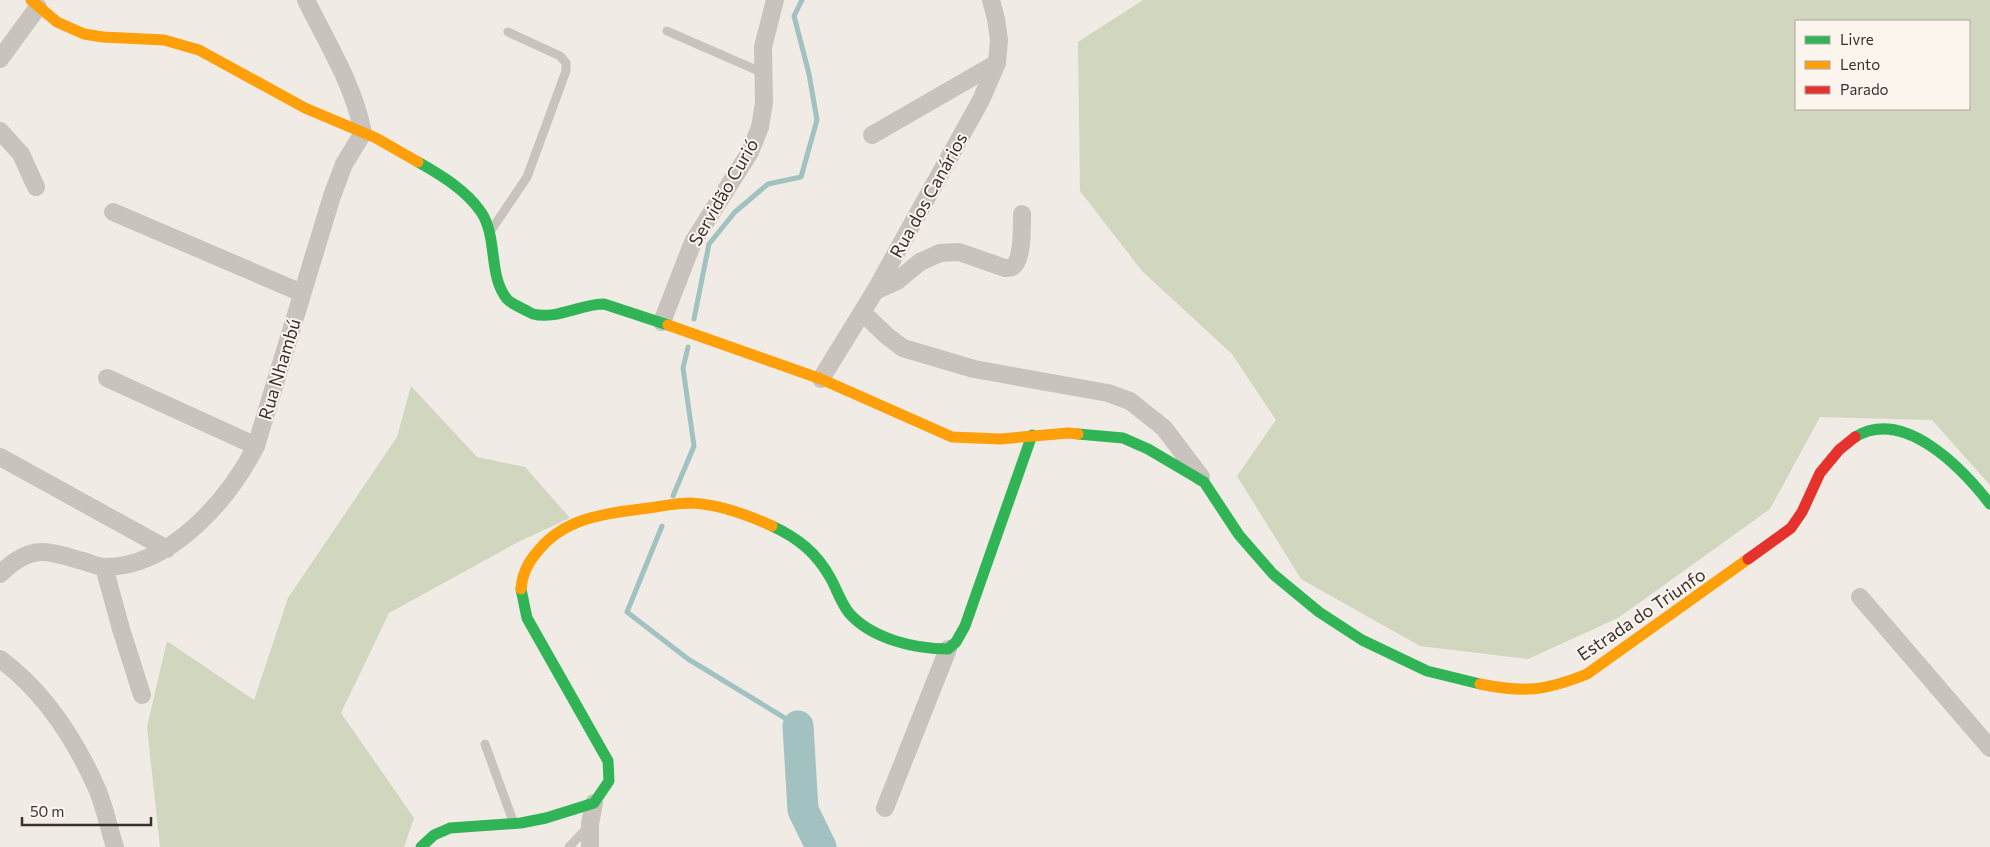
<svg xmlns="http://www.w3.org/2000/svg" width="1990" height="847" font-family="Commissioner,sans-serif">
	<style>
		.green { fill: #d1d6bf; fill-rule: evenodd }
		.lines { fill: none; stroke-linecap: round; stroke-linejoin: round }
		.stream { stroke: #a1c2c1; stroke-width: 5 }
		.river { stroke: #a1c2c1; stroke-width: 31 }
		.lane { stroke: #c9c3be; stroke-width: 9 }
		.street { stroke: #c9c3be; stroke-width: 18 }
		.fast { stroke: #30b455; stroke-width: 11 }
		.slow { stroke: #ff9f0a; stroke-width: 11 }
		.jam { stroke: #e5322d; stroke-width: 11 }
		.labels { text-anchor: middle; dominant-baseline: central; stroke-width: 4; stroke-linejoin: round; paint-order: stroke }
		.street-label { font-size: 18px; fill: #3b302b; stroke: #fbf5ee }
	</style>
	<rect width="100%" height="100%" fill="#f0ebe5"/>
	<!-- green -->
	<g class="green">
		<path d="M 1143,0 L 1990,0 L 1990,485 L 1932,420 L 1820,417 L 1770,509 L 1618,618 L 1528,659 L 1420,646 L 1301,579 L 1237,476 L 1276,420 L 1232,354 L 1142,271 L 1080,191 L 1078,42 ZM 1796,21 L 1969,21 L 1969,109 L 1796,109 Z"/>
		<polygon points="411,386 477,457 525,467 570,518 518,542 389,613 341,713 414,818 404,847 160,847 147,727 167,641 254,700 288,598 397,437"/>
	</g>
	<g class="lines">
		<!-- stream -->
		<g class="stream">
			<polyline points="694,319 709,244 735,212 768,184 801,177 817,120 809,74 794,16 802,0"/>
			<polyline points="673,496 694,446 683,368 688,347"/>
			<polyline points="662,526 627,612 688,659 798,726"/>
		</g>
		<!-- river -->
		<polyline class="river" points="798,726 803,810 821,847"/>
		<!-- lane -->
		<g class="lane">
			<polyline points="667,31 763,73"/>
			<polyline points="492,229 527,177 566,71 566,63 560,56 508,32"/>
			<polyline points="485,744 513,821"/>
			<polyline points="569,847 588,827"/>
		</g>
		<!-- street -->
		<g class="street">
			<polyline points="0,59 38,7"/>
			<polyline points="0,131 21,154 36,187"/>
			<polyline points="872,135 997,63"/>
			<polyline points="113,212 302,293"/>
			<path d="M 875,291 L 897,281 L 920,262 L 940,253 L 959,252 L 1005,268 C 1006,268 1011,268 1012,267 C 1023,262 1022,225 1022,214"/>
			<polyline points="862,312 887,336 903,348 974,369 1108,393 1130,401 1164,428 1201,477"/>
			<polyline points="662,322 693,242 750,152 760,127 764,103 763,47 775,0"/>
			<polyline points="107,378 256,446"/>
			<polyline points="821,379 875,291 981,100 997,63 999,40 996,19 991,0"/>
			<polyline points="0,457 167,549"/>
			<polyline points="104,567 121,629 142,695"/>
			<path d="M 0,574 C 32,543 45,551 83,561 C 90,563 98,567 105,567 C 171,567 229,499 256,446 L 332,196 L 344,164 L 363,133 C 354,85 327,43 306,0"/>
			<polyline points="1860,597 1990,748"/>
			<path d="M 0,659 C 45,692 76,741 98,791 C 105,809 109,829 115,847"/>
			<polyline points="885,808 948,649"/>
			<polyline points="590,847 590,824 594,803"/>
		</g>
		<!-- fast -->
		<g class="fast">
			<path d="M 418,162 C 441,175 466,190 481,212 C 498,237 488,276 507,299 C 510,303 518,306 523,309 C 526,310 530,313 533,314 C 556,320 581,304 604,304 L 668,325"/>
			<polyline points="1078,434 1123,438 1148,449 1204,482 1239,535 1273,574 1319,612 1362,640 1427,671 1480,684"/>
			<path d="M 1855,437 C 1904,407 1962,468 1990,504"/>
			<path d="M 772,526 C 798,538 817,553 831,579 C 837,590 841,603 849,613 C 872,639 915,649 948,649 L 956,642 L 965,626 L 1032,435"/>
			<polyline points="421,847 434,835 450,828 521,823 546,818 594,803 609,781 608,761 527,618 521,589"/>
		</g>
		<!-- slow -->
		<g class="slow">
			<polyline points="31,0 57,22 84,34 103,37 164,40 199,50 305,108 376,138 418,162"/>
			<polyline points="668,325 821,379 952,437 1000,439 1068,433 1078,434"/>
			<path d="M 521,589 C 522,574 528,562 538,551 C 565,517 608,513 649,508 C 663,506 677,503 691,503 C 718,504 748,515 772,526"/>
			<path d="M 1480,684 C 1524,693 1545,691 1587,674 L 1748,559"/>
		</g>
		<!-- jam -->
		<polyline class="jam" points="1748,559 1791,528 1802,512 1820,473 1839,450 1855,437"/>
	</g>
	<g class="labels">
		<!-- street labels -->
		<g class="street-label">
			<text transform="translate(723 192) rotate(-60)">Servidão Curió</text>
			<text transform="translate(928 195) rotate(-61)">Rua dos Canários</text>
			<text transform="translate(279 369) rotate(-73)">Rua Nhambú</text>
			<text transform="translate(1641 614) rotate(-34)">Estrada do Triunfo</text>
		</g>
	</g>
	<!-- legend -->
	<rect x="1795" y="20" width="175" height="90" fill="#fbf5ee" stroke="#aea6a0"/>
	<rect x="1805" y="36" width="25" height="8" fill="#30b455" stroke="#aea6a0"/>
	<text x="1840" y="45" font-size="15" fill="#3b302b">Livre</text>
	<rect x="1805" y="61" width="25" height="8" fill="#ff9f0a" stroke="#aea6a0"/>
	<text x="1840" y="70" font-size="15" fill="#3b302b">Lento</text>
	<rect x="1805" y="86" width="25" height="8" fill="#e5322d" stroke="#aea6a0"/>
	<text x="1840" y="95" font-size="15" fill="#3b302b">Parado</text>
	<!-- scale -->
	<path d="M22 817v8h129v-8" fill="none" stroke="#3b302b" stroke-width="2.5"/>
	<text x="30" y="817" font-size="15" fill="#3b302b" stroke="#fbf5ee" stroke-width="4" paint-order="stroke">50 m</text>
</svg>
